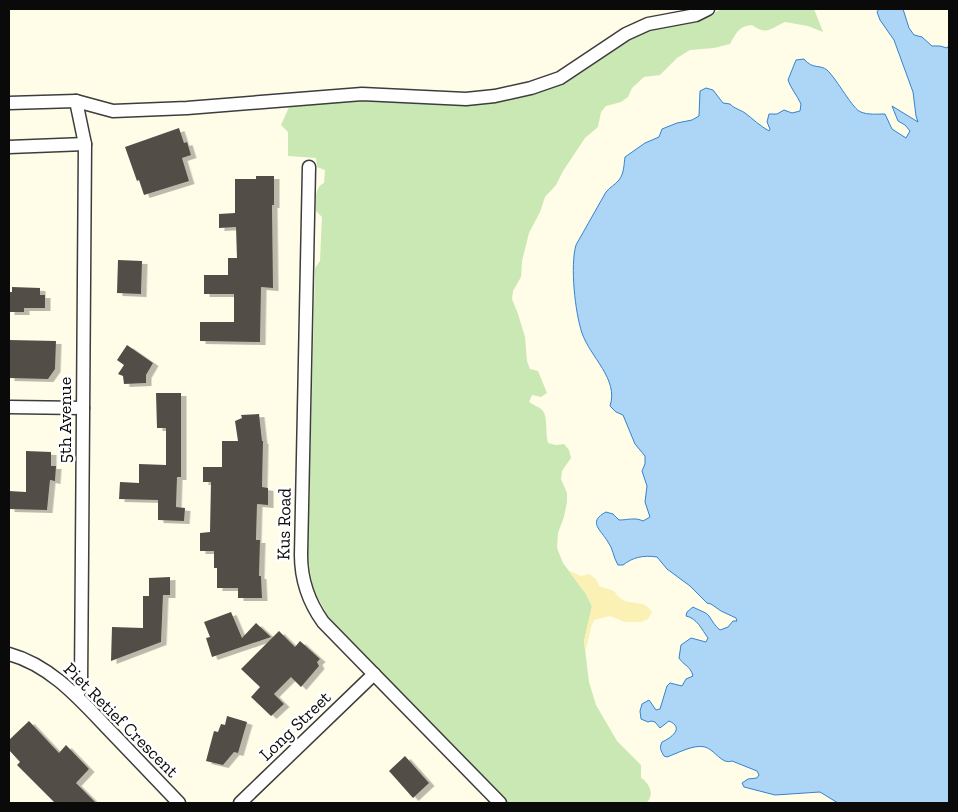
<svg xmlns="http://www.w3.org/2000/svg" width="958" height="812" font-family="'Zilla Slab',serif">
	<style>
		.green { fill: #cae8b3 }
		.sand { fill: #fbf1b4 }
		.water { fill: #add5f6; stroke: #3384ce }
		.building { fill: #534d47; filter: url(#shadow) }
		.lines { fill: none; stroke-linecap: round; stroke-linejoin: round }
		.street-casing { stroke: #3d3d3d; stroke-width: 15 }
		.street { stroke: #fff; stroke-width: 12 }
		.labels { text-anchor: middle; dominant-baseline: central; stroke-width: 5; stroke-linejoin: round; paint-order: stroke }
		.street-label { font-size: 18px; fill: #0a0a0a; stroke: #fff }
	</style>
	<defs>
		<filter id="shadow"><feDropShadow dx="5.5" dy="3" stdDeviation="0" flood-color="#0004"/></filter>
	</defs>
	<rect width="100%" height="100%" fill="#fffce8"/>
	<!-- green -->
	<path class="green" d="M 722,9 L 814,9 L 823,32 L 808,26 L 785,22 C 771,28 767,36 752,25 C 739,26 736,33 730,44 L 714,48 L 690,50 L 677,58 L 660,75 L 644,77 L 632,88 L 628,97 L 621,102 L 606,106 L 601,112 L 598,127 L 585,138 L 563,171 L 556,185 L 545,197 L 540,212 L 529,233 L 522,261 L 521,277 L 513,291 L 512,299 L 518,314 L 525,337 L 527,361 L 530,369 L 538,371 L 547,393 L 541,397 L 532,395 L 529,402 C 533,405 540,407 543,411 C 548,418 545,433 548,443 L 556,445 L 564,444 L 569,450 L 571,458 L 562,471 L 561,479 L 567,493 L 567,502 L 564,517 L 558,533 L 557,548 L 563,563 L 586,594 L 592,606 L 584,641 L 589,682 L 596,705 L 617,741 L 641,765 L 641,778 C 650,783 655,796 646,803 L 508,803 L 328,617 L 313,588 L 308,557 L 315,268 L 320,261 L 322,217 L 316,211 C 316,201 314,187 324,183 L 325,170 L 317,167 L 316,158 L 288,156 L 288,132 L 281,125 L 290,105 L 315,101 L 379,100 L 461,105 L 485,103 L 608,53 L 634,36 L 654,29 L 695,21 Z"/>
	<!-- sand -->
	<path class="sand" d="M 568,570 L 581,576 L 589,574 L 596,579 L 599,586 L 614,591 C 626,611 641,595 652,612 L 648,619 L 641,622 L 625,622 L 610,616 L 594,620 L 591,627 L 586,650 L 584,641 L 592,606 L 586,594 Z"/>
	<!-- water -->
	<path class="water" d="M 879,9 L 903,9 L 909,28 L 914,35 L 922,37 L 932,46 L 940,46 L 947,48 L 949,45 L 949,803 L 838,803 L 820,792 L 775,795 L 744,787 L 742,783 L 748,779 L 757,778 L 759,775 L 757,771 L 732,761 C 722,765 715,750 705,747 C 694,744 678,753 667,757 L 664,756 C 661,751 659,748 662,742 C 671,738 685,728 669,721 L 660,728 L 655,722 L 651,721 L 648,722 L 641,719 L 640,711 L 642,704 L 649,700 L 656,710 L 660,709 L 667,686 L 670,683 L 682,686 L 686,679 L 693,676 C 690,665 684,666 679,658 L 681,645 L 691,638 L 706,642 L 708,638 C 702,630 697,618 686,616 L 687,612 L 693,607 C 698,610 706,612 709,616 C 713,622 715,626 720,630 L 728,627 L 733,621 L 737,621 L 736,618 L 721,611 L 711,604 L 707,603 L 690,586 L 667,569 L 657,557 C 644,555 633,557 623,565 L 618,565 C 613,557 613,548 608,542 C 601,530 587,522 606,512 L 613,514 L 619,520 C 628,520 635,517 643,521 L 650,517 L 645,502 L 647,486 L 642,471 L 645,464 L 645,456 L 635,444 L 623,415 L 616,412 L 610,406 C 619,379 590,357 582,333 C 575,312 570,266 576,245 L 606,192 C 610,187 615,185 619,180 C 624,174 624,164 625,157 L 645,143 L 659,137 L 662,129 L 677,123 L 692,120 L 699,116 L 700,91 L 706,88 L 713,90 L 723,103 L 730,104 C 735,109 739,109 745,113 C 753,119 760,126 769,131 L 770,129 L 767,122 L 769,114 L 777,114 L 784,110 L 792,113 L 800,111 L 801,104 C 797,95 791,89 788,80 L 796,60 L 804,59 C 813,70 820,64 827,70 C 837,79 853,110 861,112 C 868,115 877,114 885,114 L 892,129 L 906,138 L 910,131 L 905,125 L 898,121 L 892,106 L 918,122 L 916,116 L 913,92 L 894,40 L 880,20 L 877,12 Z"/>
	<!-- building -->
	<g class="building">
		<polygon points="179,128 184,143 187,142 191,155 182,158 189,181 144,195 139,180 137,181 125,147"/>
		<polygon points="256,176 274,176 274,205 272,205 273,288 261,287 260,342 200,341 200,322 234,322 234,294 204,294 204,275 228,275 228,258 237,258 236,227 219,228 219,214 235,213 235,179 256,179"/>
		<polygon points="118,260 142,261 141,294 117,293"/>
		<polygon points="12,287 40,288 40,295 45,295 45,308 24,308 24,312 9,312 10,292 12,292"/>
		<polygon points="9,340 56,341 55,369 48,379 9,378"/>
		<polygon points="127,345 153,363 146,375 146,383 124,384 123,376 118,374 124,365 117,360"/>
		<polygon points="156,393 181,393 181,477 177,477 176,507 185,508 184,521 158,520 158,500 119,499 120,482 139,483 139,464 166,465 166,428 157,428"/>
		<polygon points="259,414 262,441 263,441 262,487 268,488 268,505 257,504 256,540 260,540 259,576 261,576 262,598 238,598 238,588 217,588 217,568 214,568 214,551 200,551 200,533 210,532 211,482 203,482 203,467 222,467 222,441 238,441 235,421 242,418 241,415"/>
		<polygon points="26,451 51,452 51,466 56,466 55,481 50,480 47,510 9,509 9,491 26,492"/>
		<polygon points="170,577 170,595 163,595 161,642 111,661 112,627 143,628 143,596 149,596 149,578"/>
		<polygon points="231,612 242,638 256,623 271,637 212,657 206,638 210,637 204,622"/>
		<polygon points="279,631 295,647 300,641 320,659 317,662 319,666 301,687 291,677 274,694 284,704 271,716 251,697 260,687 241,669"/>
		<polygon points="227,716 247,722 238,753 234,752 223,765 206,761 214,731 218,732 221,724 225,725"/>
		<polygon points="29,721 59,753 66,745 89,769 76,783 96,803 55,803 17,765 20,762 9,750 9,740"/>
		<polygon points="405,756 429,783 413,798 389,771"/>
	</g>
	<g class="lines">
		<!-- street casing -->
		<g class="street-casing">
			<g id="street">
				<polyline points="76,101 85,144 81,687 77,696"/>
				<polyline points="9,103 76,101 113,111 187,108 362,94 466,99 495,96 531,88 560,78 626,34 648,24 696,15 708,9"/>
				<polyline points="9,147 85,144"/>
				<path d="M 309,167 L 301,555 C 301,580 308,601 323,622 L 500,803"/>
				<polyline points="9,407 83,408"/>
				<path d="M 9,654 C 53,666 83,703 113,734 C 135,757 157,780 179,803"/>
				<polyline points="240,803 374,674"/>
			</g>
		</g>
		<!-- street -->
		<use href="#street" class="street"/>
	</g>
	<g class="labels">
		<!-- street labels -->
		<g class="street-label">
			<text transform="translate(65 420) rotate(-90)">5th Avenue</text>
			<text transform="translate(284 524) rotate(-89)">Kus Road</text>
			<text transform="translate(121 720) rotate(45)">Piet Retief Crescent</text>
			<text transform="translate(295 726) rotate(-44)">Long Street</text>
		</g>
	</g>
	<!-- border -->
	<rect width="958" height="812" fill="none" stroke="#0a0a0a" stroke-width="20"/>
</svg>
